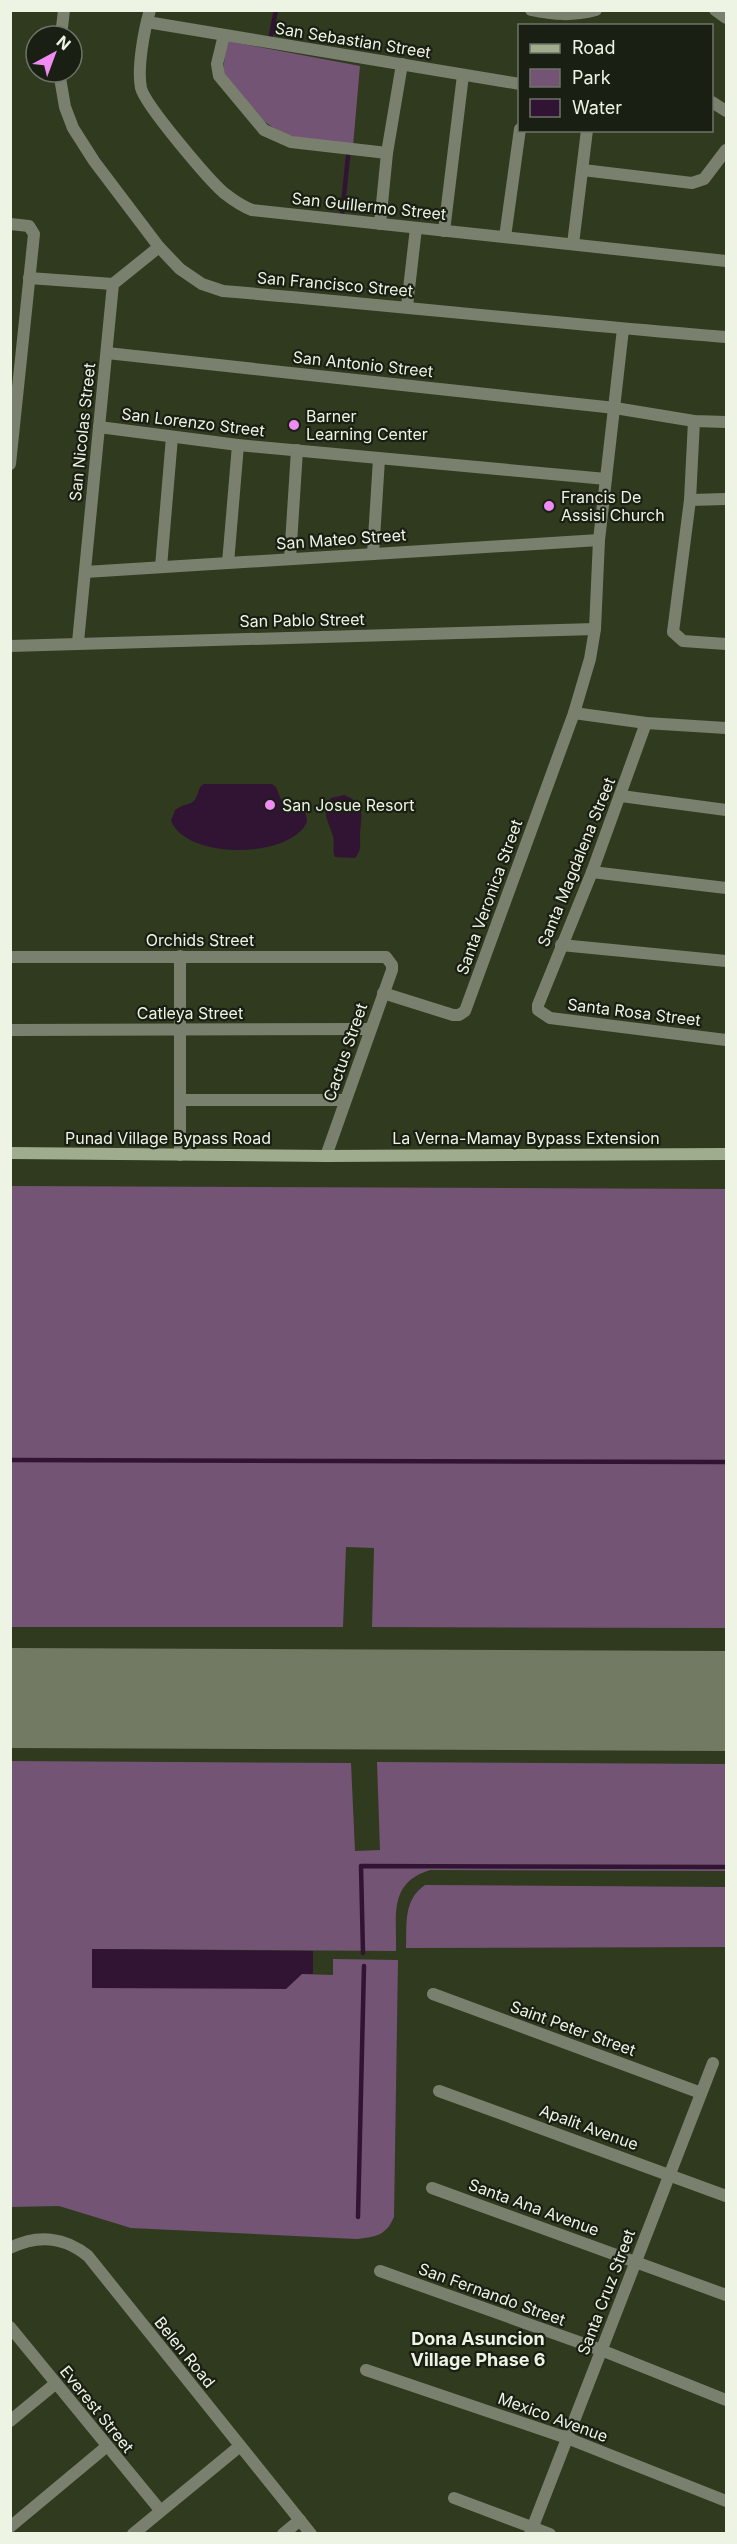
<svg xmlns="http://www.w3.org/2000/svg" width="737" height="2544" font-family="Inter,sans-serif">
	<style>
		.green { fill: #735474 }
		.water { fill: #311433 }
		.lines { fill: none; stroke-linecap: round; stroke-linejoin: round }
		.stream { stroke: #311433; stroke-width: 4.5 }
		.runway { stroke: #727a63; stroke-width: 100 }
		.street { stroke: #79816e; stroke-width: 12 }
		.secondary { stroke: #9fac8d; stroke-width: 12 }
		.poi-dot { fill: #f08bf5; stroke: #1a1f13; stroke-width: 2 }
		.labels { text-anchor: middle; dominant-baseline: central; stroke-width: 4.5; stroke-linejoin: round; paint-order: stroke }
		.street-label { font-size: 16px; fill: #edf4e4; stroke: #1a1f13 }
		.poi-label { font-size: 16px; fill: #edf4e4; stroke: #1a1f13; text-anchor: start }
		.neighbourhood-label { font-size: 18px; font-weight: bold; fill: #edf4e4; stroke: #1a1f13 }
	</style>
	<rect width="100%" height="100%" fill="#303a1f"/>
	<!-- green -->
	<g class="green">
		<path d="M 227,41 L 360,66 L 353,146 C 322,141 286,142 262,119 C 248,107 237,91 225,77 L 223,69 Z"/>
		<polygon points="11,1186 726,1189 726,1628 372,1627 374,1548 346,1547 343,1627 11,1627"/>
		<path d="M 11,1761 L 351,1763 L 355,1851 L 380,1850 L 377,1762 L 726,1764 L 726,1871 L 430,1870 C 388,1883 397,1915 396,1951 L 92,1949 L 92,1988 L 302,1974 L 333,1975 L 333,1959 L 398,1960 L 394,2217 C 386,2236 375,2237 356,2239 L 131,2228 L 59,2206 L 11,2207 Z"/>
		<path d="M 425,1885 L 726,1887 L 726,1947 L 406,1948 C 407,1924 403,1900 425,1885 Z"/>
	</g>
	<!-- water -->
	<g class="water">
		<path d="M 204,784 L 272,784 L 276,787 L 282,802 C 293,808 307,803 307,822 C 290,859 187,860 171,821 L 175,810 C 191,799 193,810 200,787 Z"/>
		<path d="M 344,795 C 367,804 361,816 360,835 C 360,844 362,850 355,858 L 335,857 C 332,850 335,844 333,836 C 329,822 320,811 331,798 Z"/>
		<polygon points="92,1949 313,1951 313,1974 302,1974 286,1989 92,1988"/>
	</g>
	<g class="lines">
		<!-- stream -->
		<g class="stream">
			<polyline points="271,35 276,10"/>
			<polyline points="342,215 348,156"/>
			<polyline points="10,1460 726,1462"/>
			<polyline points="363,1953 361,1866 726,1867"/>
			<polyline points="358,2217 364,1966"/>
		</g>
		<!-- runway -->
		<polyline class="runway" points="10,1698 726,1701"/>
		<!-- street -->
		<g class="street">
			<path d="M 150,10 C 144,30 137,68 141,88 C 145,105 209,180 224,193 C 233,200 241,206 252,210 L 726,261"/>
			<path d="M 531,10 C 554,15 573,16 596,10"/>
			<polyline points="715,10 726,18"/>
			<polyline points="147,22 520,84"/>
			<polyline points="224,35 217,64 219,76 264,130 291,142 387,153"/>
			<polyline points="61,36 64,10"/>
			<path d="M 59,72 L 65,107 L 73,128 L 94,161 L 159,247 L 180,269 L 202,284 L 223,291 C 391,305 559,324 726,337"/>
			<polyline points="712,102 726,111"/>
			<polyline points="583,170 692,183 704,179 726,150"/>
			<polyline points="10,224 29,226 34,234 10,464"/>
			<polyline points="380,224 387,153 402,64"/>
			<polyline points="444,231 463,75"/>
			<polyline points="505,237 520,129"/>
			<polyline points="573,244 587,130"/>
			<polyline points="29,278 113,284"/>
			<polyline points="407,306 416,228"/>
			<polyline points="107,353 615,408 694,421 726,422"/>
			<polyline points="694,421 690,500 673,632 683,641 726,644"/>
			<polyline points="99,427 238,445 606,479"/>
			<polyline points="690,500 726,499"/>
			<polyline points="373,554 379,459"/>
			<polyline points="290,559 297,450"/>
			<polyline points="228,563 238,445"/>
			<polyline points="161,567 172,437"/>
			<polyline points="85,572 599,540"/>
			<polyline points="78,642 113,284 159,247"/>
			<polyline points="10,646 595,629"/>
			<polyline points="574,713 646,723 726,728"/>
			<polyline points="646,723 592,872 538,1005 538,1010 550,1018 726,1040"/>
			<polyline points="621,796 726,810"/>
			<polyline points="592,872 726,888"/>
			<polyline points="561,945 726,961"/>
			<polyline points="10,957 386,957 392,965 392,970 326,1156"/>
			<polyline points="383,993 453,1015 459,1015 465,1011 574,713 590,659 595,629 599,540 623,329"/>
			<polyline points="10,1030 370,1029"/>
			<polyline points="180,1100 345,1100"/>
			<polyline points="180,1155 180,956"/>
			<polyline points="433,1994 701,2093"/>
			<polyline points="439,2091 726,2196"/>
			<polyline points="432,2188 726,2295"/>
			<path d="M 10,2248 C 38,2234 65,2237 88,2256 L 311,2534"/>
			<polyline points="380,2271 601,2350 726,2400"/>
			<polyline points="10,2327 160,2510"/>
			<polyline points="366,2370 567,2438 726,2501"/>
			<polyline points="10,2421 55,2384"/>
			<polyline points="454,2498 550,2534"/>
			<polyline points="10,2527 106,2447"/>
			<polyline points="133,2534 240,2446"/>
			<polyline points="283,2534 300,2520"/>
			<polyline points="530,2534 713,2063"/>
		</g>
		<!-- secondary -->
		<polyline class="secondary" points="10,1153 326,1156 726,1154"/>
	</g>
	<!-- markers -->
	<g class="poi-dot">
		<circle cx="294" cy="425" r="6"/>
		<circle cx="549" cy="506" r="6"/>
		<circle cx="270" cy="805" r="6"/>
	</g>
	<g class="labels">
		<!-- street labels -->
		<g class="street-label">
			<text transform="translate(353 40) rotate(9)">San Sebastian Street</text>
			<text transform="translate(369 206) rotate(6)">San Guillermo Street</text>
			<text transform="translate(335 284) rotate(5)">San Francisco Street</text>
			<text transform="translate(363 364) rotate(6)">San Antonio Street</text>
			<text transform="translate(193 422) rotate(7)">San Lorenzo Street</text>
			<text transform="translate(82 432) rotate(-84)">San Nicolas Street</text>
			<text transform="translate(341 539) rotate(-4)">San Mateo Street</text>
			<text transform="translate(302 620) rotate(-1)">San Pablo Street</text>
			<text transform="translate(576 862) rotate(-68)">Santa Magdalena Street</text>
			<text transform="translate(489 897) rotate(-70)">Santa Veronica Street</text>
			<text x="200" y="940">Orchids Street</text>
			<text transform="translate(634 1012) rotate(7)">Santa Rosa Street</text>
			<text x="190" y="1013">Catleya Street</text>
			<text transform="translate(345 1052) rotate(-71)">Cactus Street</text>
			<text x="168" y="1138">Punad Village Bypass Road</text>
			<text x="526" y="1138">La Verna-Mamay Bypass Extension</text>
			<text transform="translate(573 2028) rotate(20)">Saint Peter Street</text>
			<text transform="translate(589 2127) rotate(20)">Apalit Avenue</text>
			<text transform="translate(534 2207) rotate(20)">Santa Ana Avenue</text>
			<text transform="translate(606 2292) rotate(-69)">Santa Cruz Street</text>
			<text transform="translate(492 2294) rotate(20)">San Fernando Street</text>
			<text transform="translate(185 2352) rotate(51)">Belen Road</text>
			<text transform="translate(97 2409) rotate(51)">Everest Street</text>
			<text transform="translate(553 2417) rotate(20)">Mexico Avenue</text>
		</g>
		<!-- poi labels -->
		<g class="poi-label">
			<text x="306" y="416">Barner<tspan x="306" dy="18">Learning Center</tspan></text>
			<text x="561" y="497">Francis De<tspan x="561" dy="18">Assisi Church</tspan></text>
			<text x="282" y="805">San Josue Resort</text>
		</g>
		<!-- neighbourhood labels -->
		<g class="neighbourhood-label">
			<text x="478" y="2338">Dona Asuncion<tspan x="478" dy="21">Village Phase 6</tspan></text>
		</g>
	</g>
	<!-- border -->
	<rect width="737" height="2544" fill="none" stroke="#edf4e4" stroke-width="24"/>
	<!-- legend -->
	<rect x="518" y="24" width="195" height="108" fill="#1a1f13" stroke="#6e7467" stroke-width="1.5"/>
	<rect x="530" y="44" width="30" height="9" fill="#9fac8d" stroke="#6e7467" stroke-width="1.5"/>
	<text x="572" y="54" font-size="18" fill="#edf4e4">Road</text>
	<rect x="530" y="69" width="30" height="18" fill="#735474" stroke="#6e7467" stroke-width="1.5"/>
	<text x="572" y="84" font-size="18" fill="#edf4e4">Park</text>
	<rect x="530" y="99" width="30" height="18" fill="#311433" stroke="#6e7467" stroke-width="1.5"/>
	<text x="572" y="114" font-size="18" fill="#edf4e4">Water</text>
	<!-- north arrow -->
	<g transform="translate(54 54) rotate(41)"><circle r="28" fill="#1a1f13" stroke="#6e7467" stroke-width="1.5"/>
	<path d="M0-4.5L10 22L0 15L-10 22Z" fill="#f08bf5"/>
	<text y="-9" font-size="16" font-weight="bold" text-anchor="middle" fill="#edf4e4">N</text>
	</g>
</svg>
